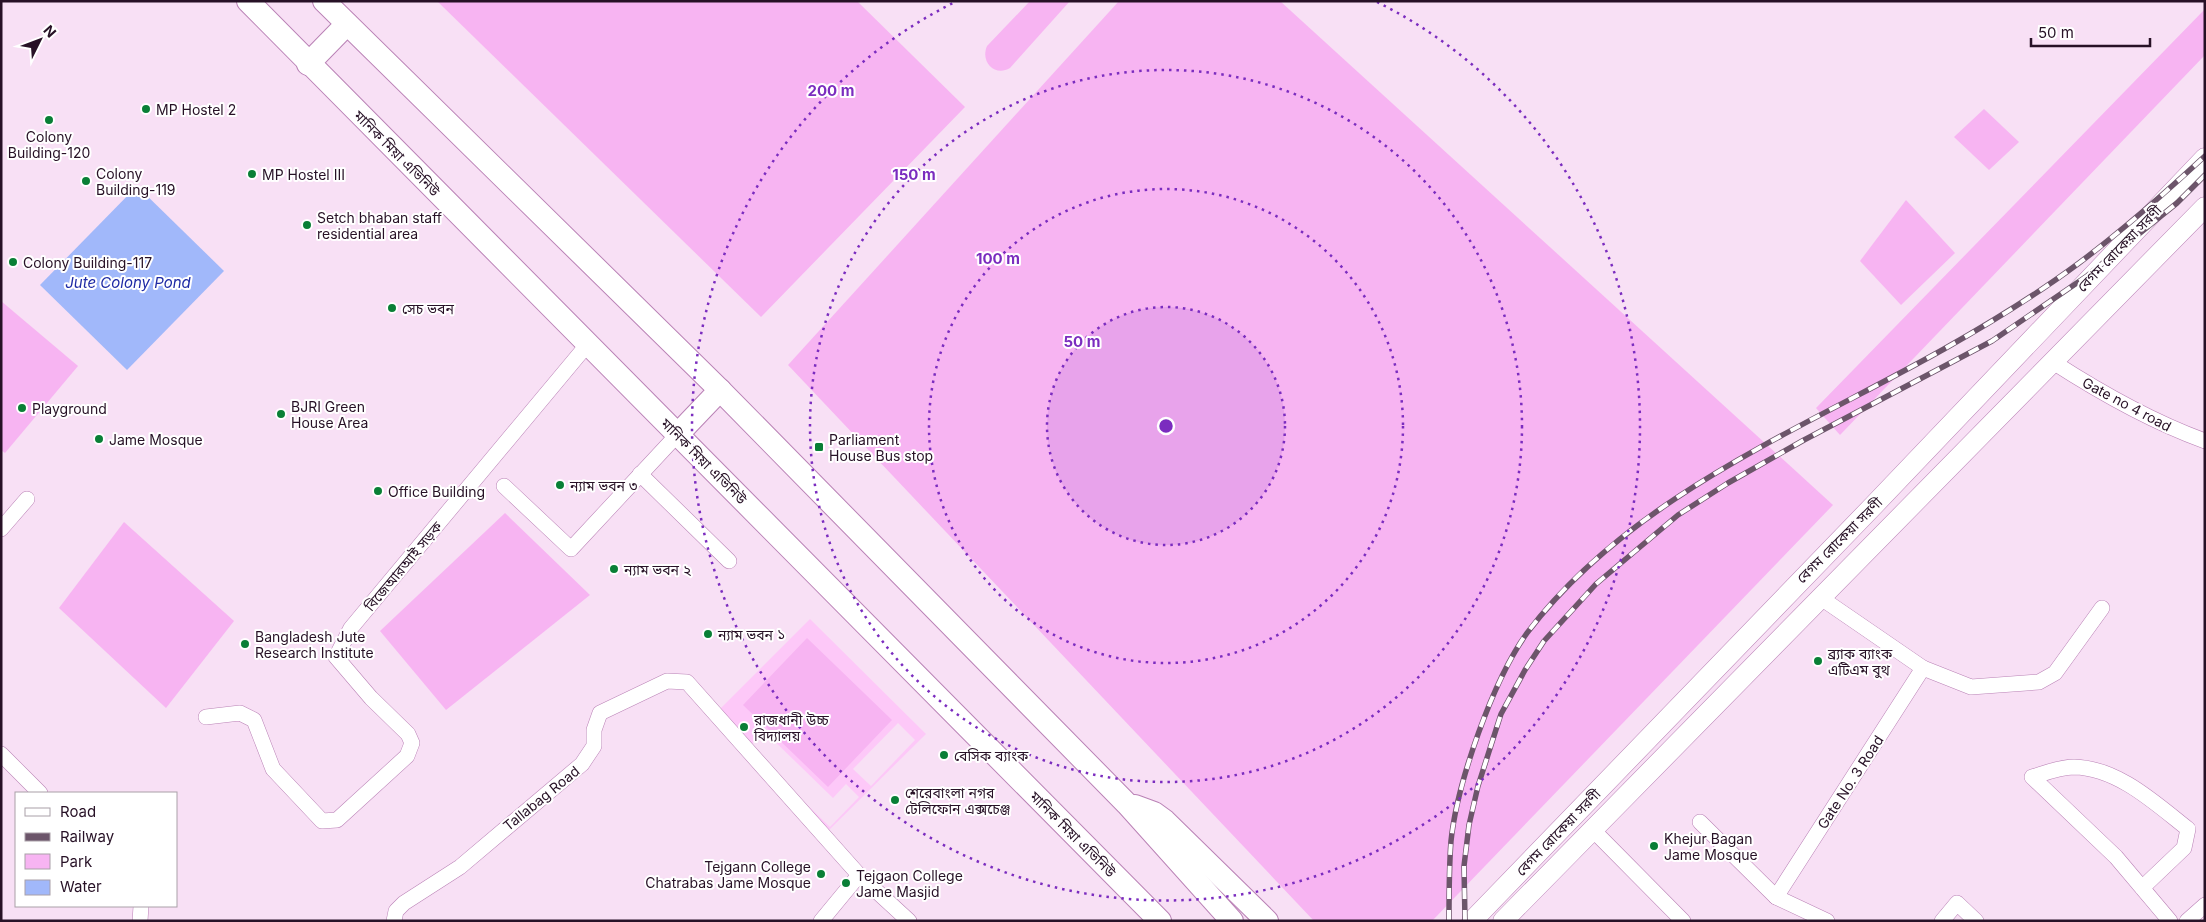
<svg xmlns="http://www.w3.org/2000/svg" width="2206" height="922" font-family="Inter,'Noto Sans Bengali',sans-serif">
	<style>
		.built { fill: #fdc8f8; fill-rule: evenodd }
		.green { fill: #f7b4f2 }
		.water { fill: #a1b8fa }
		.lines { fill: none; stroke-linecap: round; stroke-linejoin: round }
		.minor-casing { stroke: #ba82b6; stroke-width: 16 }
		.major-casing { stroke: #ba82b6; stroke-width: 21 }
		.highway-casing { stroke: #ba82b6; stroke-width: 24 }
		.minor { stroke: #fff; stroke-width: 15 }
		.major { stroke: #fff; stroke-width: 20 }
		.highway { stroke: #fff; stroke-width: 22 }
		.rail-casing { stroke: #6c556a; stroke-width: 5.5 }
		.rail { stroke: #fff; stroke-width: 4; stroke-dasharray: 11; stroke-linecap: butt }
		.ring { fill: none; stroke: #7b2cbf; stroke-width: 2.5; stroke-dasharray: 2.5 5 }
		.poi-dot { fill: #097f36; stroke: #fff; stroke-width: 2 }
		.labels { text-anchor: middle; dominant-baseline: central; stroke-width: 4; stroke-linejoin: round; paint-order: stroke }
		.poi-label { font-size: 14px; fill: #271126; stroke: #fff; text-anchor: start }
		.street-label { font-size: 14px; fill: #271126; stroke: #fff }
		.water-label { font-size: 15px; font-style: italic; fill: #1f2ba5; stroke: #fff }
		.centre { fill: #7b2cbf; stroke: #fff; stroke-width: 2.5 }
		.ring-label { font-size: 15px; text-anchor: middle; font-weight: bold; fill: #7b2cbf; stroke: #fff; stroke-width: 4; stroke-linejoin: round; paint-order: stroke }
	</style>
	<rect width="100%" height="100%" fill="#f8e0f5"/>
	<!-- built -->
	<path class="built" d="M 810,619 L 926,734 L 827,832 L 712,717 ZM 898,723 L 915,740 L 871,786 L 853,769 ZM 764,731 L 833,798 L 846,784 L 859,797 L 830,827 L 748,748 Z"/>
	<!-- green -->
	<g class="green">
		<polygon points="437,1 857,1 965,107 761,317"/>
		<path d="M 1030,1 L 1070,1 L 1010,68 C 995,77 980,62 987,46 Z"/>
		<polygon points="1119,1 1280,1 1833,505 1432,921 1314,921 788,365"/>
		<polygon points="2205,9 2205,55 1840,435 1816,408"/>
		<polygon points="1984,109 2019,142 1989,170 1954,137"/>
		<polygon points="1906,200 1955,253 1901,305 1860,261"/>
		<polygon points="1,301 78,366 5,453 1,450"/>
		<polygon points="505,513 590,595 446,710 380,631"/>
		<polygon points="124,522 234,621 166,708 59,608"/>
		<polygon points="807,638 892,720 828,787 743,705"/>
	</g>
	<!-- water -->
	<polygon class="water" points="137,186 224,271 127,370 40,285"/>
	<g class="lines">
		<!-- minor casing -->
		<g class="minor-casing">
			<g id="minor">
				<path d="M 2053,362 C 2101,393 2150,421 2205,441"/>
				<polyline points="640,474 729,561"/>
				<polyline points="504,486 571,549 678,434"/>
				<polyline points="1,529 27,499"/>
				<polyline points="1923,668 1971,687 2039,682 2055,673 2102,608"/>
				<polyline points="206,717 240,713 254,720 273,769 322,821 337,820 407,756 412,743 408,734 371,698 336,657 351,628 587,345"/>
				<polyline points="1,754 40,793"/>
				<polyline points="1700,822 1776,897 1827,921"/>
				<polyline points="1593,830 1683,921"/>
				<path d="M 2142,888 L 2184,848 L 2188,829 C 2155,803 2118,768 2074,767 C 2060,767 2045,773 2032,777 L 2116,857 L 2170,921"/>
				<polyline points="1776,897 1923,668 1821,598"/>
				<polyline points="140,921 141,906"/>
				<polyline points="394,921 396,911 404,903 460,867 582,764 594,746 594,730 600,713 667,681 687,682 859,875"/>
				<polyline points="821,921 859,875 909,921"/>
				<polyline points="1942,921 1957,903 1976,921"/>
				<polyline points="2187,921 2205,905"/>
			</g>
		</g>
		<!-- major casing -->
		<g class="major-casing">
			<g id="major">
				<polyline points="1472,921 1875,504 2205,158"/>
				<polyline points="1503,921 2205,207"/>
			</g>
		</g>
		<!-- highway casing -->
		<g class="highway-casing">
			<g id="highway">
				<polyline points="248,1 1160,921"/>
				<polyline points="324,1 720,390 1127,804 1232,921"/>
				<polyline points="308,64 347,24"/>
				<polyline points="678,434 720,390"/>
				<polyline points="1135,806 1154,813 1165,821 1267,921"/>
			</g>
		</g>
		<!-- minor -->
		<use href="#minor" class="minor"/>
		<!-- major -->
		<use href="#major" class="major"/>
		<!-- highway -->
		<use href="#highway" class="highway"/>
		<!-- rail casing -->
		<g class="rail-casing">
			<g id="rail">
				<path d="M 1449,921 C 1449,894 1449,867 1451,841 C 1457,783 1493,680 1527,633 C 1630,497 1800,430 1944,349 C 1990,323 2036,295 2079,263 C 2123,230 2164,194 2205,156"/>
				<polyline points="1465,921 1464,866 1469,825 1478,786 1501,714 1525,670 1544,641 1596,584 1678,515 1728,483 1804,440 1992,341 2087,276 2177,203 2205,175"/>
			</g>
		</g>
		<!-- rail -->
		<use href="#rail" class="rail"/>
	</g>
	<!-- distance rings -->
	<circle cx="1166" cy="426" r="119" fill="#7b2cbf" fill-opacity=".12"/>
	<g class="ring">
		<circle cx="1166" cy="426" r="119"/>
		<circle cx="1166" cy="426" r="237"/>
		<circle cx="1166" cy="426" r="356"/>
		<path d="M1377 2A474 474 0 1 1 955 2"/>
	</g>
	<!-- markers -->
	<g class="poi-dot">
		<circle cx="146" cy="109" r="5"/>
		<circle cx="49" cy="120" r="5"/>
		<circle cx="252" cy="174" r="5"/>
		<circle cx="86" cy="181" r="5"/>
		<circle cx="307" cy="225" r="5"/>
		<circle cx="13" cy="262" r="5"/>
		<circle cx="392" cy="308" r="5"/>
		<circle cx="22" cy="408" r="5"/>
		<circle cx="281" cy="414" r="5"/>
		<circle cx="99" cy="439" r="5"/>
		<rect x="814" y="442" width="10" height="10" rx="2.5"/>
		<circle cx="560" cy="485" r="5"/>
		<circle cx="378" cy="491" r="5"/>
		<circle cx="614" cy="569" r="5"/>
		<circle cx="708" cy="634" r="5"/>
		<circle cx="245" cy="644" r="5"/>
		<circle cx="1818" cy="661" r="5"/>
		<circle cx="744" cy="727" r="5"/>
		<circle cx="944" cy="755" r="5"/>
		<circle cx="895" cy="800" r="5"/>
		<circle cx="1654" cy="846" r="5"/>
		<circle cx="821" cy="874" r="5"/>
		<circle cx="846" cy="883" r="5"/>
	</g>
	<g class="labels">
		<!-- poi labels -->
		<g class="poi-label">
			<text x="156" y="109">MP Hostel 2</text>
			<text x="49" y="136" text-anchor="middle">Colony<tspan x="49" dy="16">Building-120</tspan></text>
			<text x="96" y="173">Colony<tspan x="96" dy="16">Building-119</tspan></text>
			<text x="262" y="174">MP Hostel III</text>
			<text x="317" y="217">Setch bhaban staff<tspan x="317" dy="16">residential area</tspan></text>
			<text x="23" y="262">Colony Building-117</text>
			<text x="402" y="308">সেচ ভবন</text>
			<text x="291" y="406">BJRI Green<tspan x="291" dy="16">House Area</tspan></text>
			<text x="32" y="408">Playground</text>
			<text x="109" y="439">Jame Mosque</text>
			<text x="829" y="439">Parliament<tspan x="829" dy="16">House Bus stop</tspan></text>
			<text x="570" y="485">ন্যাম ভবন ৩</text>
			<text x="388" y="491">Office Building</text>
			<text x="624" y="569">ন্যাম ভবন ২</text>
			<text x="718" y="634">ন্যাম ভবন ১</text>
			<text x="255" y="636">Bangladesh Jute<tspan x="255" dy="16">Research Institute</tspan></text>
			<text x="1828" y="653">ব্র্যাক ব্যাংক<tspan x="1828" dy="16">এটিএম বুথ</tspan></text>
			<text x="754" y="719">রাজধানী উচ্চ<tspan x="754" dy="16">বিদ্যালয়</tspan></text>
			<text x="954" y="755">বেসিক ব্যাংক</text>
			<text x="905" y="792">শেরেবাংলা নগর<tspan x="905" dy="16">টেলিফোন এক্সচেঞ্জ</tspan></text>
			<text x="1664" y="838">Khejur Bagan<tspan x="1664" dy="16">Jame Mosque</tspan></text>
			<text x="811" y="866" text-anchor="end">Tejgann College<tspan x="811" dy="16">Chatrabas Jame Mosque</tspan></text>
			<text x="856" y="875">Tejgaon College<tspan x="856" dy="16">Jame Masjid</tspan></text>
		</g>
		<!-- street labels -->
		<g class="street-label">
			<text transform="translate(397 153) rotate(45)">মানিক মিয়া এভিনিউ</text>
			<text transform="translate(2119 248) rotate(-46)">বেগম রোকেয়া সরণী</text>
			<text transform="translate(2127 404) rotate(28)">Gate no 4 road</text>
			<text transform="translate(704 461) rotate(45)">মানিক মিয়া এভিনিউ</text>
			<text transform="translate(1839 540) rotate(-45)">বেগম রোকেয়া সরণী</text>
			<text transform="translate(403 566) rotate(-50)">বিজেআরআই সড়ক</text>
			<text transform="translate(1850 782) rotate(-57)">Gate No. 3 Road</text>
			<text transform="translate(541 798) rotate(-39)">Tallabag Road</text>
			<text transform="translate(1558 832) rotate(-46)">বেগম রোকেয়া সরণী</text>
			<text transform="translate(1073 834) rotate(45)">মানিক মিয়া এভিনিউ</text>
		</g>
		<!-- water labels -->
		<g class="water-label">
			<text x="128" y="282">Jute Colony Pond</text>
		</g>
	</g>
	<circle cx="1166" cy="426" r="8" class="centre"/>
	<g class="ring-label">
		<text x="831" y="96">200 m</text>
		<text x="914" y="180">150 m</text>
		<text x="998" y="264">100 m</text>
		<text x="1082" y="347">50 m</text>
	</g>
	<!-- border -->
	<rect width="2206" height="922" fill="none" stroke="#271126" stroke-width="5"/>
	<!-- legend -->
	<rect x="15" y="792" width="162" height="115" fill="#ffffff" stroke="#a9a0a8"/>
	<rect x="25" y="808" width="25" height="8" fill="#ffffff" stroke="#a9a0a8"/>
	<text x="60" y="817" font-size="15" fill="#271126">Road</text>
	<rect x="25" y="833" width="25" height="8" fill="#6c556a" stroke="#a9a0a8"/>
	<text x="60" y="842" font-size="15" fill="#271126">Railway</text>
	<rect x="25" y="854" width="25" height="15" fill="#f7b4f2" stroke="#a9a0a8"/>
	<text x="60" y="867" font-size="15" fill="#271126">Park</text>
	<rect x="25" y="880" width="25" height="15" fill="#a1b8fa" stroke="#a9a0a8"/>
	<text x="60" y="892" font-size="15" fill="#271126">Water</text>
	<!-- north arrow -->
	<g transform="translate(40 40) rotate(48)" stroke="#ffffff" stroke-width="4" paint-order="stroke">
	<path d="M0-4L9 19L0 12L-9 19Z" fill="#271126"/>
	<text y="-8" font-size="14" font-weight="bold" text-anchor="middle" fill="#271126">N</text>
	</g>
	<!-- scale -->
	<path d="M2031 38v8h119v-8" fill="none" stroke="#271126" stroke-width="2.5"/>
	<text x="2038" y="38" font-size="15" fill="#271126" stroke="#ffffff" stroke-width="4" paint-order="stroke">50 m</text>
</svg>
